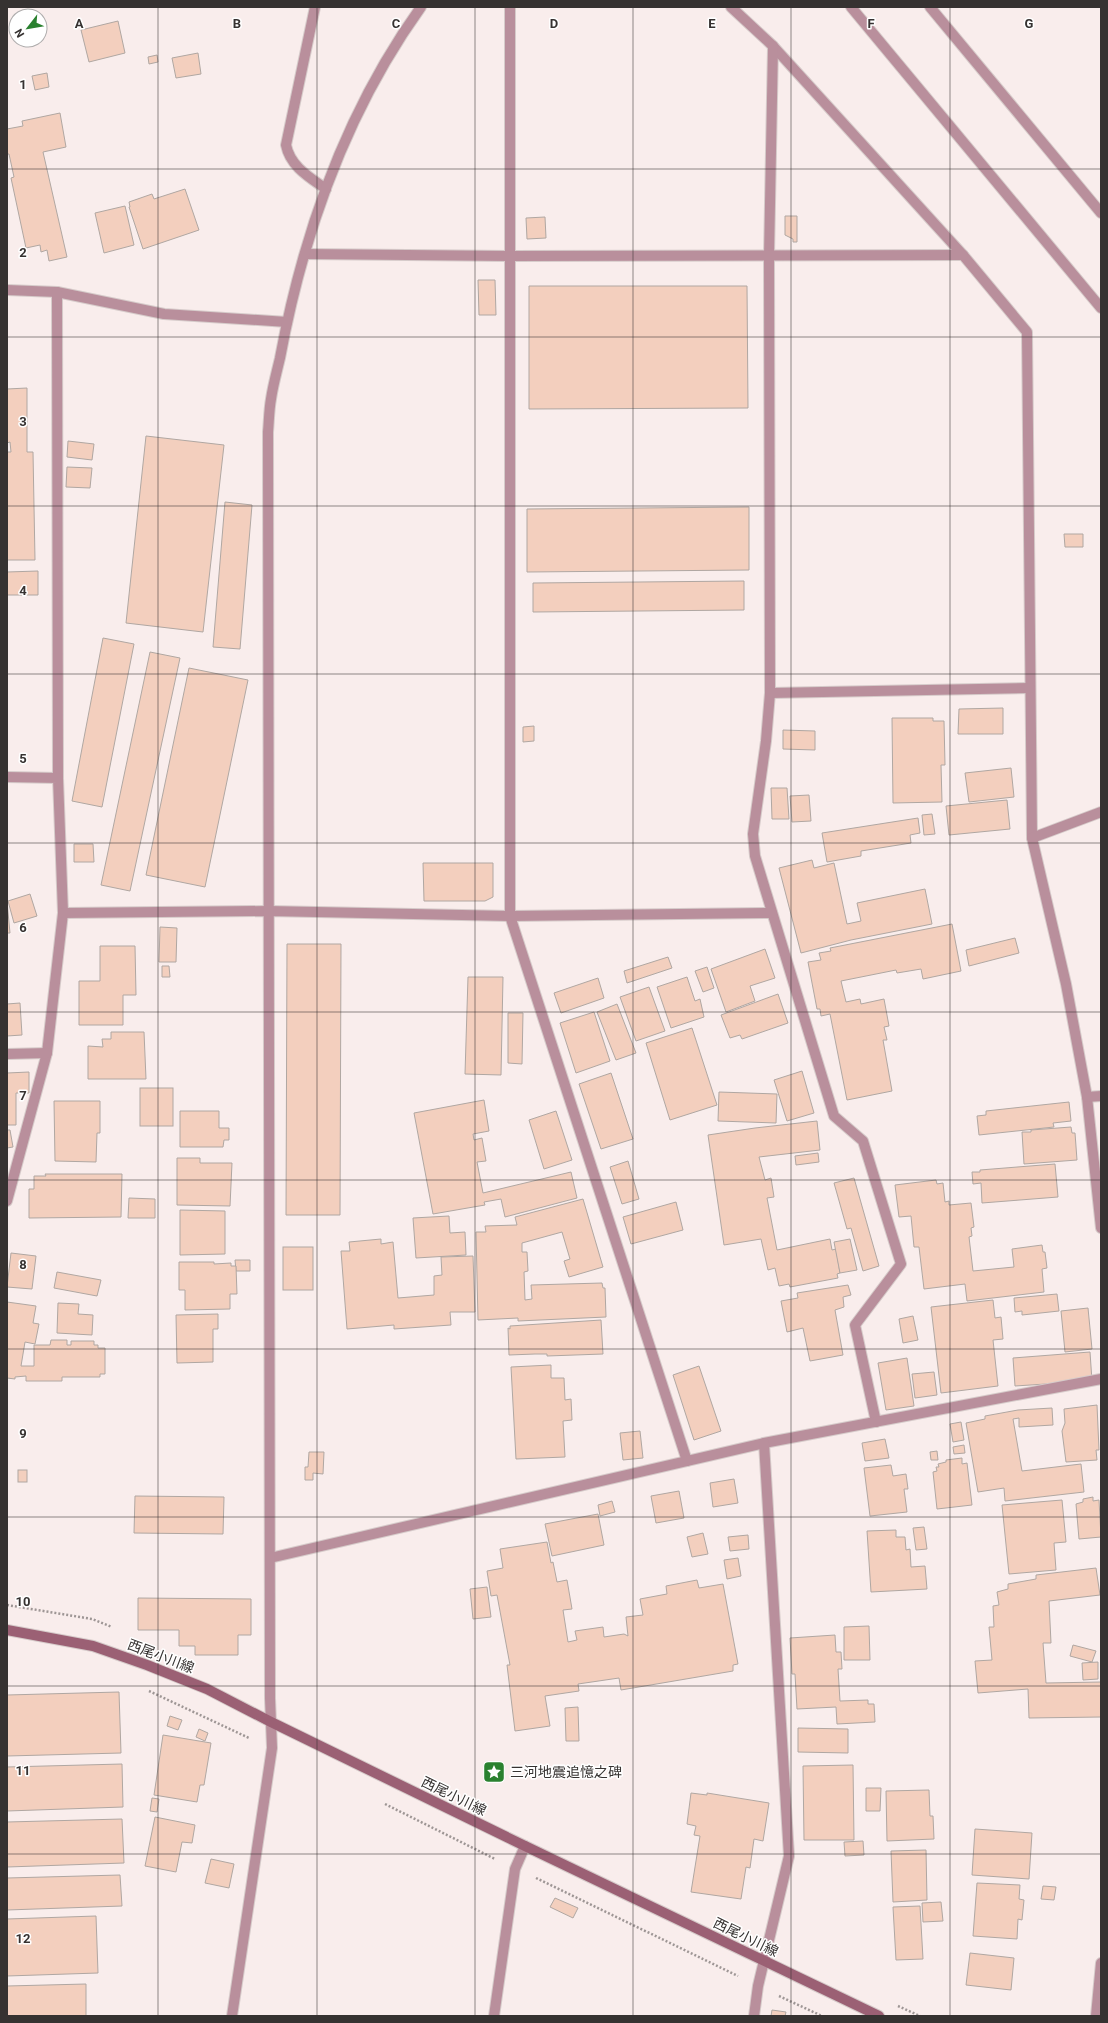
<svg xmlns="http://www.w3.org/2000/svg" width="1108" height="2023" font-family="Roboto,'Noto Sans JP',sans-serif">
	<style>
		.building { fill: #f3cfbe; stroke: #b0a7a2 }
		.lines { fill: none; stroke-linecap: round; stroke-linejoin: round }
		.service-casing { stroke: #d6cbca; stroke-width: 12 }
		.minor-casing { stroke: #d6cbca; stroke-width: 12 }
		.secondary-casing { stroke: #d6cbca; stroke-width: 12 }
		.path { stroke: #9e9695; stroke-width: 2.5; stroke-dasharray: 2 2; stroke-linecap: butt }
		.service { stroke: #b98f9c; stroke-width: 10 }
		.minor { stroke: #b98f9c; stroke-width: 10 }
		.secondary { stroke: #9b6074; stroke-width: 10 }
		.grid { fill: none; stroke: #363231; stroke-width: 1; stroke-opacity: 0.55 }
		.labels { text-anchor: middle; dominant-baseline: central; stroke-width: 3; stroke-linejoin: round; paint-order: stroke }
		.street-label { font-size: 14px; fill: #363231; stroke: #fff }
		.poi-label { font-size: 14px; fill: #363231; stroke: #fff; text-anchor: start }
		.grid-label { font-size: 13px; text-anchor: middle; font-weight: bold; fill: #363231; stroke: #fff; stroke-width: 3; stroke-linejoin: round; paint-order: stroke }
	</style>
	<rect width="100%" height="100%" fill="#f9edec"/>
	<!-- building -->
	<g class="building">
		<polygon points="118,21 125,53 89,62 81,30"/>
		<polygon points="198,53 201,74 176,78 172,58"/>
		<polygon points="157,55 158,62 149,64 148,57"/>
		<polygon points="47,73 49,87 35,90 32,76"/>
		<polygon points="60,113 66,147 43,152 67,257 49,261 47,250 41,252 40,245 26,248 11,178 14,177 9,154 7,154 7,129 23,126 22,121"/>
		<polygon points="185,189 199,230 143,249 129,207 130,207 129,202 152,194 154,199"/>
		<polygon points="125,206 134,245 104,253 95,213"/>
		<polygon points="785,216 797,216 797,242 793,242 793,239 785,235"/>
		<polygon points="545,217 546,238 527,239 526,218"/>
		<polygon points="478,280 495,280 496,315 479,315"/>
		<polygon points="529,286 747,286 748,408 529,409"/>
		<polygon points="27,388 27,452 33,452 35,560 7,560 7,452 11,452 10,442 7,443 7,389"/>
		<polygon points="146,436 224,445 203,632 126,623"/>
		<polygon points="68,441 94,444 92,460 67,457"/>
		<polygon points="67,467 92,468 90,488 66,487"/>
		<polygon points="225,502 252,505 240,649 213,647"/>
		<polygon points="749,507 749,570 527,572 527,509"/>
		<polygon points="1064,534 1083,534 1083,547 1065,547"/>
		<polygon points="38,571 38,595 7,595 7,572"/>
		<polygon points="744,581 744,610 533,612 533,583"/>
		<polygon points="103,638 134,644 102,807 72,801"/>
		<polygon points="150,652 180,658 130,891 101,885"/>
		<polygon points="189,668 248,680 205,887 146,875"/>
		<polygon points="1003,708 1003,734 958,734 959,709"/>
		<polygon points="892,718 933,718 933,721 944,721 945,765 941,765 942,802 893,803"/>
		<polygon points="534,726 534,741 523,742 523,727"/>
		<polygon points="783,730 815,731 815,750 783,749"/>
		<polygon points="1011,768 1014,797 969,802 965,773"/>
		<polygon points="771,788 787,788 789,819 772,819"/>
		<polygon points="809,795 811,821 792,822 790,796"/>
		<polygon points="1007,800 1010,829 949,835 946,806"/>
		<polygon points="932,814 935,834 924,835 922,815"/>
		<polygon points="918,818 920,833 910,835 911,843 861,851 861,856 827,862 822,833"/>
		<polygon points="74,844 93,844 94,862 74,862"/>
		<polygon points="812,860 814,868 834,863 847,924 861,921 857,903 925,889 932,924 851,940 801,953 779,868"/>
		<polygon points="423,863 493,863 493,897 485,901 424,901"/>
		<polygon points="30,894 37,916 14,923 8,901"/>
		<polygon points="7,902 10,933 7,933"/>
		<polygon points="952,924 961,971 923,979 921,969 897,973 896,970 841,981 846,1002 860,999 861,1004 884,999 889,1026 884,1027 887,1040 883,1040 892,1091 847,1100 830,1014 821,1016 820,1009 817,1009 808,962 821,960 819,953 831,951 830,948"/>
		<polygon points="160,927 177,928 176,962 159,962"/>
		<polygon points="1015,938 1019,953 969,966 966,950"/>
		<polygon points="287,944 341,944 340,1215 286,1215"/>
		<polygon points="100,946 135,946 136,995 123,995 123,1025 79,1025 79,981 100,981"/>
		<polygon points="765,949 775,978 750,986 755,1001 726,1012 711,969"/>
		<polygon points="668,957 672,968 627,983 624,971"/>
		<polygon points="162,966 169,966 170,977 162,977"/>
		<polygon points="707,967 714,988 703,992 695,971"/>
		<polygon points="468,977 503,977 501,1075 465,1074"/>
		<polygon points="687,977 695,1001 700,999 704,1017 671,1028 657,987"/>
		<polygon points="598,978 604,998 561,1013 554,993"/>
		<polygon points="649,987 665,1031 636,1041 620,997"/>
		<polygon points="778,994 788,1023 742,1039 740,1035 730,1038 721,1015"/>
		<polygon points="20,1003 22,1035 7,1036 7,1004"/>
		<polygon points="617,1004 636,1053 616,1060 597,1012"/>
		<polygon points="594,1012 610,1061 576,1073 560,1023"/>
		<polygon points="508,1013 523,1013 522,1064 508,1063"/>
		<polygon points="692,1028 717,1105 670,1120 646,1043"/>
		<polygon points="111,1032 144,1032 146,1079 88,1079 88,1046 103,1047 102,1039 111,1039"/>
		<polygon points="802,1071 814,1113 787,1121 774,1080"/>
		<polygon points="29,1072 29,1093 16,1093 16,1125 7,1125 7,1073"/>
		<polygon points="611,1073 633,1139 601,1149 579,1084"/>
		<rect x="140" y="1088" width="33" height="38"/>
		<polygon points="719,1092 777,1094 776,1123 718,1121"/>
		<polygon points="484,1100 489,1131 473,1134 474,1140 482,1138 486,1161 477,1162 483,1193 571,1172 577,1198 505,1217 501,1199 484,1202 485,1205 433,1214 414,1113"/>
		<polygon points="54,1101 100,1101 100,1133 97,1133 96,1162 55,1161"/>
		<polygon points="1069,1102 1071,1121 1053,1123 1054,1127 979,1135 977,1116 986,1115 986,1111"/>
		<polygon points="180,1111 219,1111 219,1128 229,1128 229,1140 224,1140 223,1147 180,1147"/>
		<polygon points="556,1111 572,1160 544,1169 529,1120"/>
		<polygon points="817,1121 820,1150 759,1157 765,1180 771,1178 774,1197 767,1198 777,1250 830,1239 832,1250 836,1249 840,1273 837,1274 838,1278 790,1287 789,1284 779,1286 775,1268 768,1270 761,1239 724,1245 708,1135 755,1128"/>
		<polygon points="1071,1127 1072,1133 1075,1133 1077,1160 1024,1164 1022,1132 1031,1132 1031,1130"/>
		<polygon points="7,1130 10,1130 13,1147 7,1148"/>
		<polygon points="818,1153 819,1162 796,1165 795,1156"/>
		<polygon points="177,1158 200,1158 200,1163 232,1163 230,1206 177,1205"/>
		<polygon points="628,1161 639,1199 622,1204 610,1167"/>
		<polygon points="1055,1164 1058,1197 982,1203 981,1183 973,1184 972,1172 980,1172 980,1170"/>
		<polygon points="45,1174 122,1174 121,1217 29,1218 29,1189 34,1189 34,1176 46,1176"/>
		<polygon points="854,1178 879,1266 863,1271 851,1228 847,1229 834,1183"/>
		<polygon points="936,1180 937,1184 943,1183 945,1202 949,1201 949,1205 971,1203 974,1227 971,1228 972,1236 969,1237 973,1271 1014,1267 1012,1249 1042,1245 1043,1252 1045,1252 1047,1268 1042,1269 1044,1292 967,1301 965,1284 924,1289 919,1247 914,1247 911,1216 899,1217 895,1185"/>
		<polygon points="129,1198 155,1199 155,1218 128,1218"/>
		<polygon points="583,1199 603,1267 569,1277 564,1261 570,1259 562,1232 522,1243 522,1252 527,1252 528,1271 524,1272 525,1300 532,1299 531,1285 602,1283 603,1288 605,1288 606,1317 518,1321 518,1318 478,1320 476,1232 486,1232 485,1226 517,1225 515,1217"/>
		<polygon points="676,1202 683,1230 631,1244 623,1217"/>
		<polygon points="180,1210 225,1211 225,1254 180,1255"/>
		<polygon points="449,1216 450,1233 465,1232 466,1255 416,1258 413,1218"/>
		<polygon points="381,1239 381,1244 393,1242 398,1298 434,1295 434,1276 442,1275 441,1257 473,1256 475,1312 450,1312 451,1325 394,1329 394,1325 347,1329 341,1251 350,1251 349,1242"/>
		<polygon points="850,1239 857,1270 840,1273 834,1242"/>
		<rect x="283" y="1247" width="30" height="43"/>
		<polygon points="11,1253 36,1256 32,1289 7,1287"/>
		<polygon points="235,1260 250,1260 250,1271 236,1271"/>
		<polygon points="179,1262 214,1262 214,1264 231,1263 231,1266 236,1266 237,1294 230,1294 230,1309 185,1310 185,1290 179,1290"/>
		<polygon points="57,1272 101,1280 97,1296 54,1288"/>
		<polygon points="848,1285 851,1295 843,1297 844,1307 835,1310 843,1355 810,1361 803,1328 787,1332 781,1301 798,1298 797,1293"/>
		<polygon points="1057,1294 1059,1311 1022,1315 1022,1311 1015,1312 1014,1298"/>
		<polygon points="993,1300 995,1318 1001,1317 1003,1339 993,1340 998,1386 941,1393 931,1307"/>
		<polygon points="7,1302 36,1306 33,1323 39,1324 35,1344 25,1342 21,1366 34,1366 34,1345 50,1345 51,1340 67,1340 67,1345 71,1345 71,1341 94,1341 94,1345 98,1345 98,1348 105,1348 105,1374 100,1374 100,1377 62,1377 62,1381 26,1381 26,1376 15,1377 15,1379 7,1378"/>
		<polygon points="58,1303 79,1304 78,1314 93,1315 92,1335 57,1333"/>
		<polygon points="1088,1308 1092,1349 1065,1352 1061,1311"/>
		<polygon points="218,1314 218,1329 213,1329 213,1362 177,1363 176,1315"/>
		<polygon points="913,1316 918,1340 903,1343 899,1319"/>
		<polygon points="601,1320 603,1354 547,1356 547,1354 535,1354 509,1355 508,1328 510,1329 510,1326"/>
		<polygon points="1090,1352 1092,1381 1015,1386 1013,1358"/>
		<polygon points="907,1358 914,1406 886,1410 878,1363"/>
		<polygon points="551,1365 551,1378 564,1378 565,1400 571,1399 572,1420 563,1421 565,1457 516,1459 511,1367"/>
		<polygon points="699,1366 721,1431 694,1440 673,1375"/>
		<polygon points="934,1372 937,1395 915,1398 912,1374"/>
		<polygon points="1097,1405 1099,1450 1096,1450 1097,1460 1066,1462 1062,1431 1065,1423 1064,1409"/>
		<polygon points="1052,1408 1053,1425 1019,1427 1019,1418 1013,1419 1022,1471 1081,1464 1084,1492 1005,1501 1004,1488 978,1492 966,1423 985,1419 985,1416 1018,1410"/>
		<polygon points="961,1422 964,1440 953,1442 950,1424"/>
		<polygon points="640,1431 643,1458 623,1460 620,1433"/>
		<polygon points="885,1439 889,1458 865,1461 862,1443"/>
		<polygon points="964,1445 965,1453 954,1454 953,1447"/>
		<polygon points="937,1451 938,1460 931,1460 930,1452"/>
		<polygon points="309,1452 324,1452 323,1474 313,1473 313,1480 305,1480 305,1467 308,1467"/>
		<polygon points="962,1458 962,1464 967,1463 972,1505 937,1509 933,1472 937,1471 936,1467 939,1467 938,1464 946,1462 946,1460"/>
		<polygon points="891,1465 893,1476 906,1474 908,1489 904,1489 907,1512 870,1516 864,1468"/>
		<rect x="18" y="1470" width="9" height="12"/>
		<polygon points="734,1479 738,1503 713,1507 710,1483"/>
		<polygon points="679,1491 684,1518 656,1523 651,1496"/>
		<polygon points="135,1496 224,1497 223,1534 134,1533"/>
		<polygon points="1093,1497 1093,1501 1099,1500 1101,1537 1079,1539 1076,1504 1083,1502 1083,1499"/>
		<polygon points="1062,1500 1066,1542 1054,1543 1056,1570 1009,1574 1002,1505"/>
		<polygon points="612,1501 615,1512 600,1516 598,1505"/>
		<polygon points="598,1514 604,1545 552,1556 545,1524"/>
		<polygon points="924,1527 927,1549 916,1550 913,1528"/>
		<polygon points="896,1530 896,1537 905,1537 906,1550 910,1549 911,1567 925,1566 927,1589 871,1592 867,1531"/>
		<polygon points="703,1533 708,1554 692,1557 687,1537"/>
		<polygon points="748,1535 749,1549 730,1551 728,1537"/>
		<polygon points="547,1542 551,1563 553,1562 557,1582 567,1580 572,1609 563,1610 568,1642 577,1640 575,1631 603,1627 604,1637 624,1634 628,1636 626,1617 643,1615 640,1599 667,1594 666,1586 697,1580 699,1588 723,1584 738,1664 733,1665 733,1671 621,1690 619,1678 578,1684 579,1691 545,1696 550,1726 515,1731 507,1665 510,1665 497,1595 491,1596 487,1571 503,1568 500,1549"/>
		<polygon points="738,1558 741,1576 727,1579 724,1560"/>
		<polygon points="1096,1568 1100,1595 1049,1601 1051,1643 1043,1643 1046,1683 1101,1682 1101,1717 1029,1718 1028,1689 978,1693 975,1661 992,1660 989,1627 994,1627 993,1606 999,1605 997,1592 1008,1589 1008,1584 1036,1579 1036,1575"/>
		<polygon points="487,1587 491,1617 473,1619 470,1589"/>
		<polygon points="138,1598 251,1599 251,1635 238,1635 238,1655 195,1655 195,1646 179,1646 179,1630 138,1630"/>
		<polygon points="869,1626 870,1660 844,1660 844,1627"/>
		<polygon points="835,1635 836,1652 841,1652 842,1669 838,1669 840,1701 868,1700 868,1704 874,1704 875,1722 837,1724 836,1707 797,1709 795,1674 792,1674 790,1638"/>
		<polygon points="1073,1645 1096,1651 1092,1662 1070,1656"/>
		<polygon points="1098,1662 1098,1679 1083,1680 1082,1663"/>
		<polygon points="119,1692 121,1753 7,1756 7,1695"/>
		<polygon points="578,1707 579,1741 566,1741 565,1708"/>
		<polygon points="170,1716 182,1720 178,1730 167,1726"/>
		<polygon points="798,1728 848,1729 848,1753 798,1752"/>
		<polygon points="199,1729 208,1733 205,1741 196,1737"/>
		<polygon points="163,1735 211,1743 204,1785 200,1785 197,1802 154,1795"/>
		<polygon points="122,1764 123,1807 7,1811 7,1767"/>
		<polygon points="853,1765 854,1840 804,1840 803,1766"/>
		<polygon points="866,1788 881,1788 880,1811 866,1811"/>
		<polygon points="929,1790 930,1816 933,1816 934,1839 887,1841 886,1791"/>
		<polygon points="691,1793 707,1795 707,1793 769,1803 763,1841 754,1839 750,1868 746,1867 741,1899 691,1892 700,1836 694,1835 696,1826 687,1824"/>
		<polygon points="152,1798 159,1799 157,1812 150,1811"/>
		<polygon points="155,1817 195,1825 192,1843 182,1842 176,1872 145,1866"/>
		<polygon points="122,1819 124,1863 7,1867 7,1822"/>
		<polygon points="975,1829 1032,1833 1029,1879 972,1875"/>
		<polygon points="863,1841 864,1855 845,1856 844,1842"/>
		<polygon points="926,1850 927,1900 893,1902 891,1851"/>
		<polygon points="211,1859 234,1864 229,1888 205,1883"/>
		<polygon points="120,1875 122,1906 7,1910 7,1878"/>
		<polygon points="977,1883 1020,1885 1019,1899 1024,1900 1022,1920 1018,1919 1017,1939 973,1936"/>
		<polygon points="1043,1886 1056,1887 1054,1900 1041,1899"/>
		<polygon points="555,1898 578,1908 573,1918 550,1907"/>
		<polygon points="941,1902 943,1921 923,1922 922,1903"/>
		<polygon points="920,1906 923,1959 896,1960 893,1907"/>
		<polygon points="96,1916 98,1973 7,1976 7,1919"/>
		<polygon points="970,1953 1014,1958 1011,1990 966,1985"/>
		<polygon points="86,1984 86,2016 7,2016 7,1986"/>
		<polygon points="772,2010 786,2012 785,2016 771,2016"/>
	</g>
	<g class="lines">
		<!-- service casing -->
		<g class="service-casing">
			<polyline id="service" points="930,7 1101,213"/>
		</g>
		<!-- minor casing -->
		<g class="minor-casing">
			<g id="minor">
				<path d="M 315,7 L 286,145 C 290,166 309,177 326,189"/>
				<polyline points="510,7 510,916 687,1461"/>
				<polyline points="731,7 773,46 963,255 1027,332 1032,838 1066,984 1087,1097 1101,1228"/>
				<polyline points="851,7 1101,308"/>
				<polyline points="773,46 769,256 770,693 766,741 753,834 755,856 834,1116 863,1141 901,1264 855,1325 876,1422"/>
				<polyline points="305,254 509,256 963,255"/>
				<polyline points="7,290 57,292 164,314 287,322"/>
				<polyline points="57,292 58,778"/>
				<polyline points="770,693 1030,688"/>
				<polyline points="7,777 58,778 63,913 47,1053 7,1201"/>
				<polyline points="1032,838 1101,812"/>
				<polyline points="63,913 268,911 510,916 772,913"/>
				<polyline points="7,1054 47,1053"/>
				<polyline points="1087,1097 1101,1096"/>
				<polyline points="270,1558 764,1443 1101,1379"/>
				<path d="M 232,2016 L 272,1748 L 270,1698 L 268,432 C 269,421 269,410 271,399 C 273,385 277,371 280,358 C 303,234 347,110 421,7"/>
				<polyline points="494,2016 515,1869 525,1846"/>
				<polyline points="754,2016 758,1986 789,1856 764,1443"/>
				<polyline points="1096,2016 1101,1963"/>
			</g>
		</g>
		<!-- secondary casing -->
		<g class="secondary-casing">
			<polyline id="secondary" points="7,1630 93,1646 147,1665 207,1689 271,1722 525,1846 879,2016"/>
		</g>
		<!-- path -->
		<g class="path">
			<polyline points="7,1605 92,1619 112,1627"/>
			<polyline points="149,1691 249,1738"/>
			<polyline points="385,1804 495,1859"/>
			<polyline points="536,1878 738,1976"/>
			<polyline points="779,1996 822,2016"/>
			<polyline points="898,2006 920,2016"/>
		</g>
		<!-- service -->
		<use href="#service" class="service"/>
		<!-- minor -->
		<use href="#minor" class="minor"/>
		<!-- secondary -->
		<use href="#secondary" class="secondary"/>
	</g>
	<!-- grid -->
	<path class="grid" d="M 158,7 L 158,2016M 317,7 L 317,2016M 475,7 L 475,2016M 633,7 L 633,2016M 791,7 L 791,2016M 950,7 L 950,2016M 7,169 L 1101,169M 7,337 L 1101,337M 7,506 L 1101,506M 7,674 L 1101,674M 7,843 L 1101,843M 7,1012 L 1101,1012M 7,1180 L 1101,1180M 7,1349 L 1101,1349M 7,1517 L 1101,1517M 7,1686 L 1101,1686M 7,1854 L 1101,1854"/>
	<!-- icons -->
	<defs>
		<g id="sight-square" transform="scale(1.15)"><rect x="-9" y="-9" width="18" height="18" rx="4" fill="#2a812f" stroke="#fff"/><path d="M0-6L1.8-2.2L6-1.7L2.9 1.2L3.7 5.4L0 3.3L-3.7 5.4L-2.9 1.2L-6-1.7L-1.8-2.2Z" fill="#fff"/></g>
	</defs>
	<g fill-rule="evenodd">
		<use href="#sight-square" x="494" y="1772"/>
	</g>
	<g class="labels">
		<!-- street labels -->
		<g class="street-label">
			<text transform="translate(161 1656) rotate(21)">西尾小川線</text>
			<text transform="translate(454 1796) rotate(26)">西尾小川線</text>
			<text transform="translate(746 1937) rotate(26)">西尾小川線</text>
		</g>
		<!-- poi labels -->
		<g class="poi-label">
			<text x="510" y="1772">三河地震追憶之碑</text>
		</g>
	</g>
	<g class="grid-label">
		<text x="79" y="28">A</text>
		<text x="237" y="28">B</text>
		<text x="396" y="28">C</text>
		<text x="554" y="28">D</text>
		<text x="712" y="28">E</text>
		<text x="871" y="28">F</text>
		<text x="1029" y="28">G</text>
		<text x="23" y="89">1</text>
		<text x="23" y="257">2</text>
		<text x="23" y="426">3</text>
		<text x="23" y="595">4</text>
		<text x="23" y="763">5</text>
		<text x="23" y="932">6</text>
		<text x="23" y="1100">7</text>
		<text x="23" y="1269">8</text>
		<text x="23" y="1438">9</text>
		<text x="23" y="1606">10</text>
		<text x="23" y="1775">11</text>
		<text x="23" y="1943">12</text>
	</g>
	<!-- border -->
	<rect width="1108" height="2023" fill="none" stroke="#363231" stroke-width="16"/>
	<!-- north arrow -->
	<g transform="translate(28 28) rotate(239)"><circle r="19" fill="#ffffff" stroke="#afadad"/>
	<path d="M0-3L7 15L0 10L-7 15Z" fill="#2a812f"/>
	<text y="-6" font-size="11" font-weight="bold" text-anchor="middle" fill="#363231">N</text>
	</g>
</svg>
